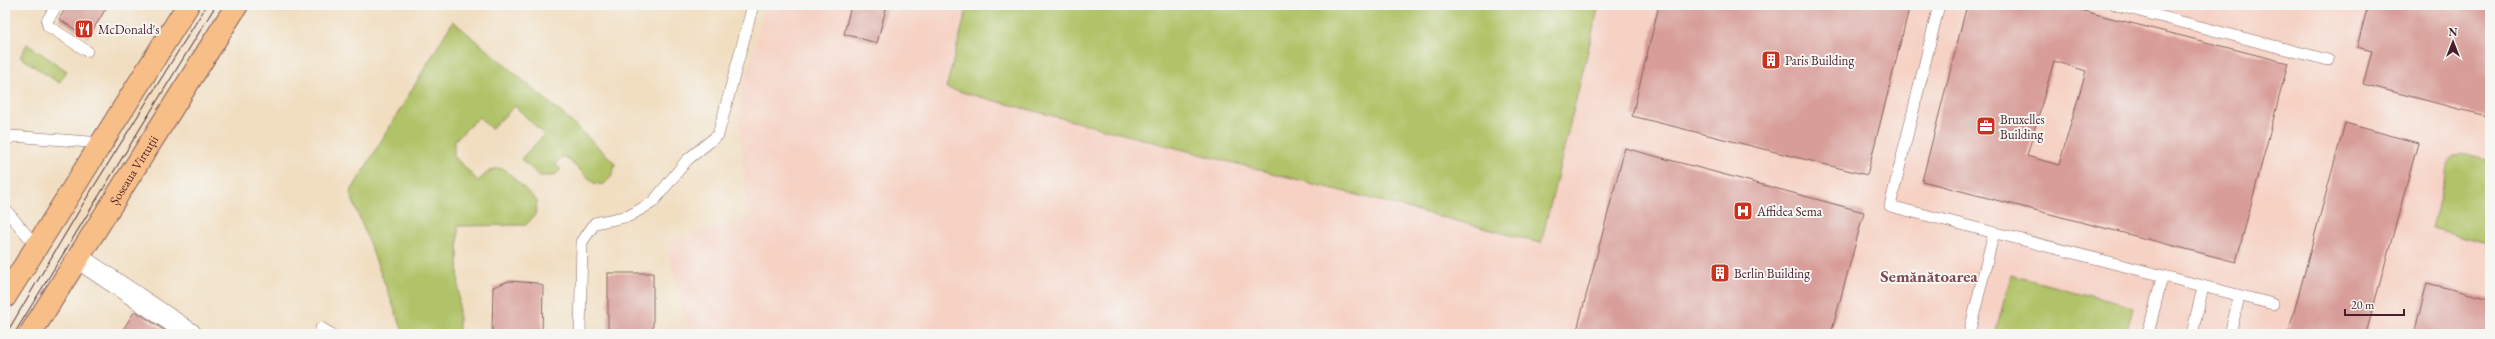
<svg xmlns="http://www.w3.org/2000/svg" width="2495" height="339" font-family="'EB Garamond',serif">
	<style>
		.built { fill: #f6d2c4 }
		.green { fill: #b0c367; stroke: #7d7149 }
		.building { fill: #d89d98; fill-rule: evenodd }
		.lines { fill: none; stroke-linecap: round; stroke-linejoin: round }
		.lane-casing { stroke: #846260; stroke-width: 12 }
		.street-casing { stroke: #846260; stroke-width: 22 }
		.primary-casing { stroke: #846260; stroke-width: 24 }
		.lane { stroke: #fff; stroke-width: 11 }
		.street { stroke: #fff; stroke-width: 21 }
		.primary { stroke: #f7be88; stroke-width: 22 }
		.tram { stroke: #4a1f2b; stroke-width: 1 }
		.labels { text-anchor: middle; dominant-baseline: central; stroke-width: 4; stroke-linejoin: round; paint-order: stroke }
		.poi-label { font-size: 13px; fill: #4a1f2b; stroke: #f6f6f2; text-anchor: start }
		.street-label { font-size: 13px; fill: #4a1f2b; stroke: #f6f6f2 }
		.district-label { font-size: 17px; font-weight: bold; fill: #7c4b51; stroke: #f6f6f2 }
	</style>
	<rect width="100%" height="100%" fill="#f6f6f2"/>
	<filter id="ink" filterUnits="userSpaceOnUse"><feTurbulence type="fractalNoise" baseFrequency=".025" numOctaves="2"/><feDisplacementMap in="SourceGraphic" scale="8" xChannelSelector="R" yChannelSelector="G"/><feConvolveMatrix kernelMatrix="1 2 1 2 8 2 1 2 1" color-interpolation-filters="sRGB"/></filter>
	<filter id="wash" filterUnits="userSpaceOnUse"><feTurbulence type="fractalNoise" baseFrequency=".012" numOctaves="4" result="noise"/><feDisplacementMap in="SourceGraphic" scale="16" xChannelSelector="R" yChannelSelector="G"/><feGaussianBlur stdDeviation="0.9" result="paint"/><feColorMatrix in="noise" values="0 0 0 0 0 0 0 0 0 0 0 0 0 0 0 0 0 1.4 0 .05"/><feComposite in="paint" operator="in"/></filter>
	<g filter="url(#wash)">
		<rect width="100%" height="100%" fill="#f1dec1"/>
		<!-- built -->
		<polygon class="built" points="766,5 2490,5 2490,334 689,334 668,253 671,239 748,220 738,108"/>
		<!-- green -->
		<g class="green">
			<polygon points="968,5 1599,5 1541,243 946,88"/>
			<path d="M 453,21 L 565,116 L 615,163 C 614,173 611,178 603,185 L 594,183 L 564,156 L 555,164 L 561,169 L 554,176 L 540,176 L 521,159 L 544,135 L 515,106 L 491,129 L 479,117 L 454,141 L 454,156 L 478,181 C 487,173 493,165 506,170 L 537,201 L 535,215 L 526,225 L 458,226 L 459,334 L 404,334 L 350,193 Z"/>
			<polygon points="27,44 67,71 59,83 20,57"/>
			<polygon points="2462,153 2490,160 2490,244 2432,228 2449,163 2453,157"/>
			<polygon points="2011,275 2133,307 2126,334 1995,334"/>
		</g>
		<g id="blocks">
			<!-- building -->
			<g class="building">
				<polygon points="68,5 108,5 88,38 59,19"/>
				<polygon points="851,5 887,5 877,43 844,34"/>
				<polygon points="1659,5 1910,5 1867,175 1632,116"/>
				<path d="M 1967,5 L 2060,5 L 2288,63 L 2236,262 L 1922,181 ZM 2054,61 L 2086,71 L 2059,165 L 2027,156 Z"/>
				<polygon points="2368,5 2490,5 2490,117 2363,84 2372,51 2357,47"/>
				<polygon points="2345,123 2418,143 2366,334 2288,334"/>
				<polygon points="1625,148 1864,212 1831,334 1576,334"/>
				<rect x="608" y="273" width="45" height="61"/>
				<polygon points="509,281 537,283 543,286 542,334 492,334 493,287"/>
				<polygon points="2427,283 2490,299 2490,334 2414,334"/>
				<polygon points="135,311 170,334 120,334"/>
			</g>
		</g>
	</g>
	<g filter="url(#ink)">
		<use href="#blocks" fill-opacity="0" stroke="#846260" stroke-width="1"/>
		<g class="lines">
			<!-- lane casing -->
			<g class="lane-casing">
				<g id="lane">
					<polyline points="57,5 47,21 48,26 87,51"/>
					<polyline points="1939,5 1890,206 2273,304"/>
					<polyline points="2116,5 2328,60"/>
					<polyline points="5,142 12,136 102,143"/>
					<polyline points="5,209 37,247"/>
					<polyline points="321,328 331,334"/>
					<polyline points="580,334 582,242 595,223 629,216 653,202 687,160 718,135 753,5"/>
					<polyline points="1969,334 1994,232"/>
					<polyline points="2148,334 2162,277"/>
					<polyline points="2192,334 2203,287"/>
					<polyline points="2230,334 2239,297"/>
				</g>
			</g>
			<!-- street casing -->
			<g class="street-casing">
				<polyline id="street" points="78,258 191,334"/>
			</g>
			<!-- primary casing -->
			<g class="primary-casing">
				<g id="primary">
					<polyline points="5,297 188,5"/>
					<path id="s1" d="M 30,334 L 237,5"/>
				</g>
			</g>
			<!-- lane -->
			<use href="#lane" class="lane"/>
			<!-- street -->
			<use href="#street" class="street"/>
			<!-- primary -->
			<use href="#primary" class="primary"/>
			<!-- tram -->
			<g class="tram">
				<polyline points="6,334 86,199 207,5"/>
				<polyline points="14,334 216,5"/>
			</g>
		</g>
	</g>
	<!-- icons -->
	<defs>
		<g id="restaurant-square" transform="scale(1)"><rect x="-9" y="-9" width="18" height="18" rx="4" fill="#c8321e" stroke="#f6f6f2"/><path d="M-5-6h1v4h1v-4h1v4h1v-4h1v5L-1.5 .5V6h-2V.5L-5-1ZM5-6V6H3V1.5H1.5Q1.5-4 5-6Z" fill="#fff"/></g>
		<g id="building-square" transform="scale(1)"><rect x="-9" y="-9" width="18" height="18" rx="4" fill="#c8321e" stroke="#f6f6f2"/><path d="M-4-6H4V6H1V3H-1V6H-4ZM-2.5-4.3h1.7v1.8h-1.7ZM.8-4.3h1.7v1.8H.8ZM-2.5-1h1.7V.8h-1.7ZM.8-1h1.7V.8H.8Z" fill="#fff"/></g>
		<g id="office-square" transform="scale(1)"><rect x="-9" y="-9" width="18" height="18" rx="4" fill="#c8321e" stroke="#f6f6f2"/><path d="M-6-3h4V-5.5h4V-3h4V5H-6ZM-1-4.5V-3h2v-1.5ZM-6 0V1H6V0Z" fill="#fff"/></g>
		<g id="hospital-square" transform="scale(1)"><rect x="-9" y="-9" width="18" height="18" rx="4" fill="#c8321e" stroke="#f6f6f2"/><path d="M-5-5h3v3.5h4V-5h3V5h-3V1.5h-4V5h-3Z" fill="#fff"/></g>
	</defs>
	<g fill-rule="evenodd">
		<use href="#restaurant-square" x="84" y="29"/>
		<use href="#building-square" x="1771" y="60"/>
		<use href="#office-square" x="1986" y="126"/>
		<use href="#hospital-square" x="1743" y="211"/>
		<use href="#building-square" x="1720" y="273"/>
	</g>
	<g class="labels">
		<!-- poi labels -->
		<g class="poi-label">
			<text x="98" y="29">McDonald's</text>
			<text x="1785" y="60">Paris Building</text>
			<text x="2000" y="119">Bruxelles<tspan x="2000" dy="15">Building</tspan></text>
			<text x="1757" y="211">Affidea Sema</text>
			<text x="1734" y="273">Berlin Building</text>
		</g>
		<!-- street labels -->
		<g class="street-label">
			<text stroke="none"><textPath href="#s1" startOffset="194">Șoseaua Virtuții</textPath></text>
		</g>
		<!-- district labels -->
		<g class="district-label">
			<text x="1929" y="276">Semănătoarea</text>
		</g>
	</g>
	<!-- margin -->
	<rect width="2495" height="339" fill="none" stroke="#f6f6f2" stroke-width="20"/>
	<!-- north arrow -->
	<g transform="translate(2453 42)" stroke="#f6f6f2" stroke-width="3" paint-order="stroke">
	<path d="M0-3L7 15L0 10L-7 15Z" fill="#4a1f2b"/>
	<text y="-6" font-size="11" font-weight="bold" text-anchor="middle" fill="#4a1f2b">N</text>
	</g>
	<!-- scale -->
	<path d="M2345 309v6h59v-6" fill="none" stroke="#4a1f2b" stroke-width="2"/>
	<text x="2351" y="309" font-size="12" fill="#4a1f2b" stroke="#f6f6f2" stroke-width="3" paint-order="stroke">20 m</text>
</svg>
